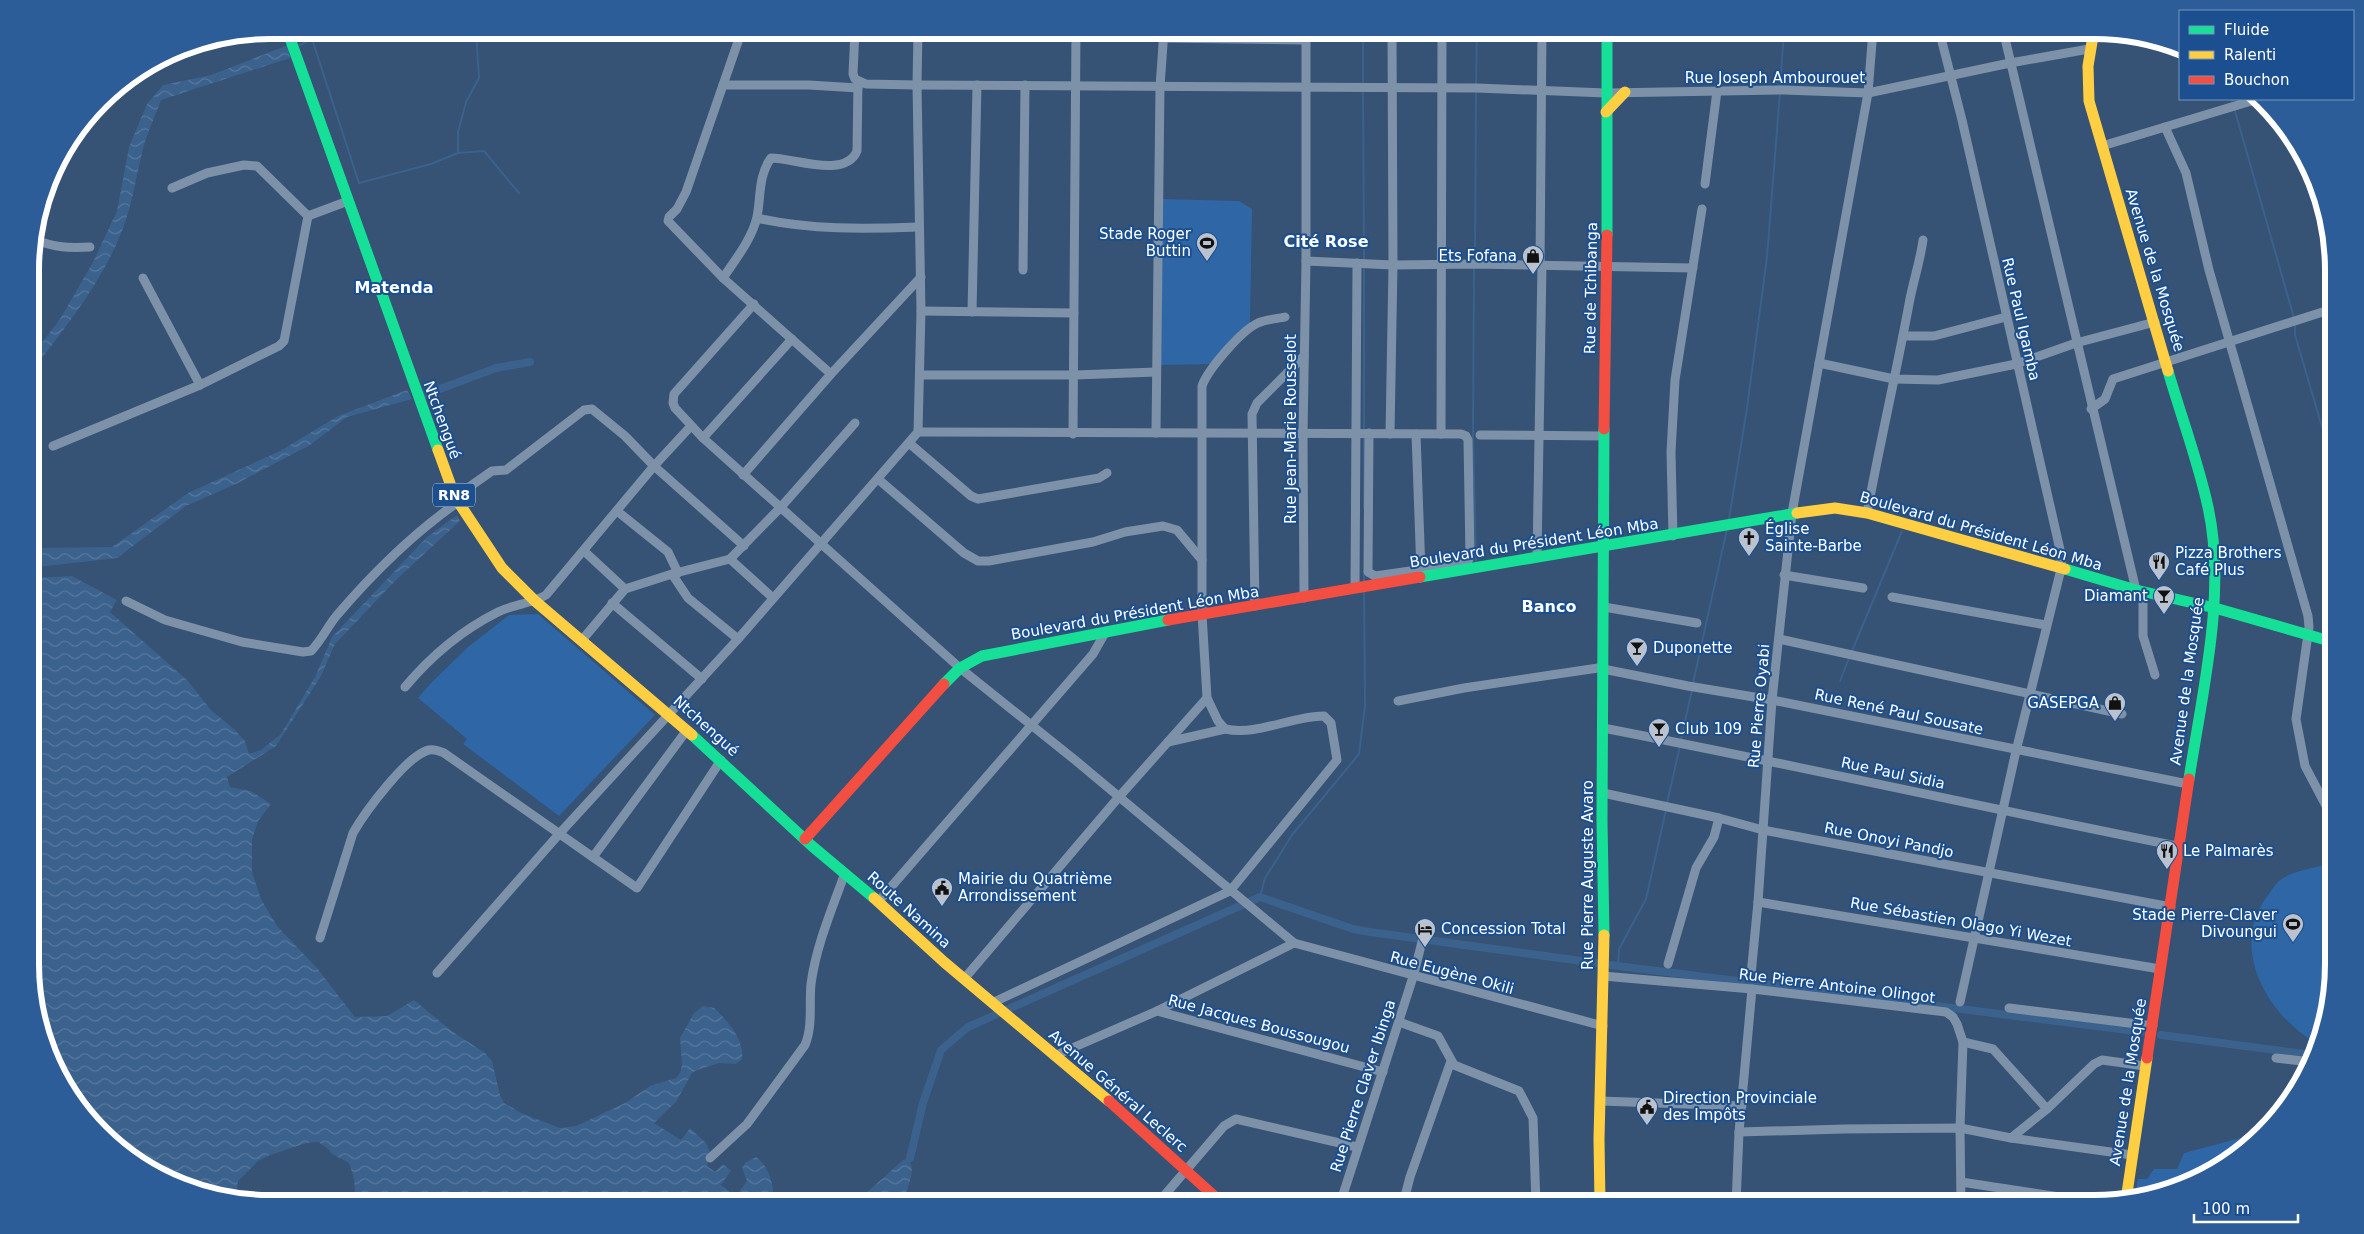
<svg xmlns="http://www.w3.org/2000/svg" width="2364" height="1234" font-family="'DejaVu Sans',sans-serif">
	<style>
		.grass { fill: #2f66a5 }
		.water { fill: url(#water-waves) }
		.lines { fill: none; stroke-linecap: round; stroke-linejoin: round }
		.stream { stroke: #3b618d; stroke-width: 2 }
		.canal { stroke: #3b618d; stroke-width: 8 }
		.street { stroke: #7d92a8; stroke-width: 9 }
		.fast { stroke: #16e098; stroke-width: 11 }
		.slow { stroke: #ffcf43; stroke-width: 11 }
		.jam { stroke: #f24e42; stroke-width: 11 }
		.labels { text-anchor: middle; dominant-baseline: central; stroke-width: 4; stroke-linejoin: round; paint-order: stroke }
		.shield { fill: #1b4f8f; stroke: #bbcadd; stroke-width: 1 }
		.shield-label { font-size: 14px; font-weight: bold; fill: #fff }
		.street-label { font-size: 15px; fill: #fff; stroke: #1b4f8f }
		.poi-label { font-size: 15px; fill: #fff; stroke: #1b4f8f; text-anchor: start }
		.neighbourhood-label { font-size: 16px; font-weight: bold; fill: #fff; stroke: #1b4f8f }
		.rim { fill: none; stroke: #fff; stroke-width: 6 }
	</style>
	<defs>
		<pattern id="water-waves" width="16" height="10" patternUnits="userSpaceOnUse" patternTransform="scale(1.25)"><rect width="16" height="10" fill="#3b618d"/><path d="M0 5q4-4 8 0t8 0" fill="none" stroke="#58799e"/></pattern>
	</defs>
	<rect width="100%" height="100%" fill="#365274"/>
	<!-- grass -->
	<g class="grass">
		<polygon points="1163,199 1239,201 1252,209 1250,322 1212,364 1161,365"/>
		<polygon points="538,614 655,715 559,816 463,744 467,739 418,698 431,683 468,647 509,615"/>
		<path d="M 2320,866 L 2334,867 L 2334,964 L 2316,1043 C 2268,1016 2229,948 2266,898 C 2270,893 2275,884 2280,880 C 2291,872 2308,869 2320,866 Z"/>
		<path d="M 2263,1132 C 2250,1144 2223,1174 2204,1172 L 2201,1176 L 2171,1191 L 2134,1199 L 2138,1179 L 2147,1179 L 2154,1169 L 2177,1169 L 2184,1153 Z"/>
	</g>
	<!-- water -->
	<g class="water">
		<path d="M 288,45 L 290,58 L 161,100 C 156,115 148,130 144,146 C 136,174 133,204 122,231 C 101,284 65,328 31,372 L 31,357 L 60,319 L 92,264 L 117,211 L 129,147 L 147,104 L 163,85 L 211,75 Z"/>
		<polygon points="407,390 412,399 347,417 310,445 238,483 186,506 117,558 47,566 31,565 31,548 112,547 188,493 280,451 338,416"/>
		<path d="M 457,515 L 460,521 L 397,579 L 335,644 L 321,676 L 276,746 L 227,777 L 230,787 L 251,791 L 271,804 L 258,821 L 252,840 L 252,872 L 261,899 L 277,926 L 317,968 L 355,1017 L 387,1016 L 414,1000 L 453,1032 L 485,1053 L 492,1061 L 500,1095 L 504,1103 L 521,1113 L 560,1128 L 576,1126 L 625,1103 L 650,1086 L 676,1078 L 680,1073 L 682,1065 L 680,1038 L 694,1013 L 703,1006 L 714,1008 C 727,1020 745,1040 742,1059 L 736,1064 L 719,1063 L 697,1070 L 692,1073 L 676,1102 L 654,1123 L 681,1140 L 690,1128 L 706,1143 L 710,1152 L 707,1166 L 715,1172 L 723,1164 L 731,1171 L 721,1185 L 736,1196 L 747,1181 L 742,1168 L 746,1162 L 756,1157 C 771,1167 773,1187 775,1204 L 351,1204 C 358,1191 354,1177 349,1163 L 332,1154 L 327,1148 L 318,1142 L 307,1143 L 270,1155 L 258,1161 L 238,1181 L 236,1196 L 164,1179 L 112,1145 L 71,1098 L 32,996 L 31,578 L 72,576 L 117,600 L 110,612 L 187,680 L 211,710 L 234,729 L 245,741 L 249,754 L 261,750 L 281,734 L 315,677 L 332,637 L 427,537 Z"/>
		<path d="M 907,1159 C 919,1167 905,1192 903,1204 L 854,1204 L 903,1160 Z"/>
	</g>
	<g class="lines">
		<!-- stream -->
		<g class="stream">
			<polyline points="1363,30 1363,85"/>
			<polyline points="312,39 314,30"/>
			<polyline points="300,45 312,39 359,183 431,164 458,153 484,151 519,193"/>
			<polyline points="1476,85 1477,30"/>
			<polyline points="1780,88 1784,30"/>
			<polyline points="1363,90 1364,260"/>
			<polyline points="2231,99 2232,101"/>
			<polyline points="2235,111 2294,318"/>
			<polyline points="458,153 458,132 466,102 479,78 476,30"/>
			<polyline points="1475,260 1476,90"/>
			<polyline points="1364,267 1364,430"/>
			<polyline points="1474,267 1473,437 1476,563"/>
			<polyline points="2295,325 2295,335 2333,464"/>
			<polyline points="1364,437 1364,508"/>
			<polyline points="1729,519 1747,408 1767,257 1780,92"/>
			<polyline points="1364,572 1364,583"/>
			<polyline points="1852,651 1902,531"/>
			<polyline points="1840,681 1849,658"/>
			<polyline points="1693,683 1727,529"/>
			<polyline points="1681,739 1692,690"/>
			<polyline points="1667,803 1680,746"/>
			<polyline points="1260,897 1265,878 1292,835 1359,754 1365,706 1364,590"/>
			<polyline points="1618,966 1619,949 1646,899 1666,810"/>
		</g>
		<!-- canal -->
		<g class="canal">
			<polyline points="424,395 496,368 530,362"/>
			<polyline points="2161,1035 2313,1055"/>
			<polyline points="910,1158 923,1103 941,1050 968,1027 1260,897 1353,929 1370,932 1618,966 2144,1032"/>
		</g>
		<!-- street -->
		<g class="street">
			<polyline points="742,30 686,192 677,209 669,217 668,221 723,278 831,374"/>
			<polyline points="855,30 853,74 855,79 866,84 917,85 1477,88 1606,93 1783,90 1868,93 2010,63 2089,49"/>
			<polyline points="1939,30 1962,120 2061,554 2061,569 2016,751 1960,1002"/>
			<polyline points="2003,30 2136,590"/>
			<polyline points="1164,38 1306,40"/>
			<polyline points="723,85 809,85 858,88"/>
			<polyline points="2165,127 2186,173 2209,270 2308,616 2309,627 2296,719 2305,766 2334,821"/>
			<polyline points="2102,146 2258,99"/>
			<polyline points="1705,184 1717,91"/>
			<polyline points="172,188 207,173 244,165 257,166 308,216"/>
			<polyline points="308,216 348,201"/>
			<path d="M 757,218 C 810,230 864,229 919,227"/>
			<path d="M 35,239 C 53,248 70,248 90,247"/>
			<polyline points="1306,261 1393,265 1475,264 1693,268"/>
			<polyline points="1540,265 1542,30"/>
			<polyline points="1023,270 1025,85"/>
			<polyline points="143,278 200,385"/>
			<path d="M 723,278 C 735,260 752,239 757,217 C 761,197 758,176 771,158 C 794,158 845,179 857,151 L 858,82"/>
			<polyline points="754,304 674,394 673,403 675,408 703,438 960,668 1075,760 1294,943 1603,1026"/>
			<polyline points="2328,310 2332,323"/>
			<polyline points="921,311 1074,313"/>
			<polyline points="972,312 977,85"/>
			<polyline points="1903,336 1934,336 2006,317"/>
			<polyline points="1819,363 1894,379 1938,380 2016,364 2076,343 2155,322"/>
			<polyline points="920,375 1075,375 1156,372"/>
			<polyline points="2091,409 2105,399 2113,379 2332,309"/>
			<path d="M 918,432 C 1099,434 1280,434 1461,434 L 1466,436 L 1468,440 L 1470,557 L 1467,563 L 1375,576 L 1368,572 L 1369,433"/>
			<polyline points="1156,433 1160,87 1164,30"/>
			<polyline points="1073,434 1076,30"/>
			<polyline points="1390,434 1393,265 1392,30"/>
			<polyline points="1416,434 1421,572"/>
			<polyline points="1441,434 1442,30"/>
			<polyline points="1480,435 1604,436"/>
			<polyline points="703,438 792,339"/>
			<polyline points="909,443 971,496 978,499 1099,478 1107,473"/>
			<polyline points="53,446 200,385 279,346 284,341 308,216"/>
			<polyline points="743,475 831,374 921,277"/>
			<polyline points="878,479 964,553 978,561 989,561 1093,542 1125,532 1163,526 1177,530 1202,560"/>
			<polyline points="455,497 492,471 506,470 584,410 592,409 625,436 654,466 691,426"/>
			<polyline points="617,511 668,552 678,573"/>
			<path d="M 1867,513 C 1880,443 1896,374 1909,304 C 1913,282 1920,262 1923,240"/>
			<polyline points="1673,536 1671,452 1675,380 1702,209"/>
			<polyline points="584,551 625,589"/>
			<polyline points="1537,556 1542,265"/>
			<polyline points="730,559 773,598"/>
			<polyline points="672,574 688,598 738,639"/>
			<polyline points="1784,575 1863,588"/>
			<polyline points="1355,588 1357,263"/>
			<polyline points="2143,592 2143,636 2155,675"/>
			<polyline points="1892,597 2046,625"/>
			<polyline points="1304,598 1303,434 1306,261 1306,30"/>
			<path d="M 126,601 L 165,620 L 242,642 L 303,652 L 311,651 C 322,640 328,625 338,614 C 373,573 414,533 458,502"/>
			<polyline points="612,603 702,679"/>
			<polyline points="1255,606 1252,414 1257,403 1304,356"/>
			<polyline points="1604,607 1697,623"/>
			<polyline points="1779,639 2122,714"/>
			<polyline points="582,640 625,589 672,574 730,559 781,507 855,423"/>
			<path d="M 405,687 C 431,656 462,630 498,612 C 514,604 531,604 546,595 L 654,466 L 744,546"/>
			<polyline points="1398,701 1464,688 1598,668 1688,686 1772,700 2188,784"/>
			<path d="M 1603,728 C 1795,765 1986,808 2177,846"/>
			<path d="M 1225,729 L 1218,721 L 1207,698 L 1202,614 L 1202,386 C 1208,369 1242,330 1258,323 C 1266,319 1277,319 1285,317"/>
			<polyline points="1603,793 1719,818 1763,830 2171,907"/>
			<polyline points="593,857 687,730"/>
			<polyline points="878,902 1093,654 1106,631"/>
			<polyline points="1758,902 2160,969"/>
			<path d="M 320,938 L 353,833 C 365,812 407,755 429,750 C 435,749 439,751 444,753 L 637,888 L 721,760"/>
			<polyline points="1668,964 1696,868 1714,837 1719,818"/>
			<polyline points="437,973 560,833 738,639 918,432 921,311 917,85 918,30"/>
			<polyline points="1751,975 1758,902 1772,700 1792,513 1868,93 1873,30"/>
			<polyline points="1603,976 1752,989 1946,1012 1953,1017 1957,1024 1963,1042 1960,1128 1961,1204"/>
			<polyline points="964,979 1118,798 1207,698"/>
			<path d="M 992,1003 L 1230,891 L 1337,760 L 1331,723 L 1324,716 C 1291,716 1258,736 1225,729 L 1168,742"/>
			<polyline points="2009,1008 2153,1026"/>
			<polyline points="1157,1011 1383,1072"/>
			<polyline points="1399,1022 1438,1036 1454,1065 1519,1091 1533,1118 1536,1204"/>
			<polyline points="1963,1042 1993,1049 2047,1109"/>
			<polyline points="1054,1056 1157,1011 1294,943"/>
			<polyline points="2276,1058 2311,1062"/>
			<polyline points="1600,1101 1742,1106"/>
			<polyline points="1739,1132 1844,1129 1960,1128 2011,1138 2132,1155"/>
			<polyline points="2011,1138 2047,1109 2094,1064 2102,1060 2145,1066"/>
			<path d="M 710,1158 L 747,1124 L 805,1045 C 813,1026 809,1004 811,984 C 816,946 832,909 845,873"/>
			<polyline points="1961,1182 2106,1204"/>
			<polyline points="1157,1204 1224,1126 1236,1119 1357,1147"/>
			<polyline points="1340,1204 1413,977 1425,930"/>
			<polyline points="1403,1204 1410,1177 1451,1061"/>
			<polyline points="1736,1204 1739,1132 1752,989"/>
		</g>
		<!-- fast -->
		<g class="fast">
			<polyline points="287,30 438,450"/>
			<polyline points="1607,30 1607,235"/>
			<path d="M 2168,371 C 2181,416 2198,461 2208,507 C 2227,593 2202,693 2189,779"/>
			<polyline points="2065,569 2136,590 2215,608 2333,642"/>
			<polyline points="1420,577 1797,513"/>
			<polyline points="944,684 960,668 982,656 1168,620"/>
			<polyline points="692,735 812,846 874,898"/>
			<polyline points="1604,935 1602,820 1604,429"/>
		</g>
		<!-- slow -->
		<g class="slow">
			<polyline points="2094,30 2088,66 2089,101 2168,371"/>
			<polyline points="1606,112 1625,92"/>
			<polyline points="438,450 455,497 502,568 535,601 692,735"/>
			<polyline points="1797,513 1835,508 1867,513 2065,569"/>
			<polyline points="874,898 944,962 1109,1101"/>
			<polyline points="2126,1200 2147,1058"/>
			<polyline points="1600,1204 1599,1139 1604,935"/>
		</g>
		<!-- jam -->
		<g class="jam">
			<polyline points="1604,429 1607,235"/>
			<polyline points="1168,620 1420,577"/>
			<polyline points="805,839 944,684"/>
			<polyline points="2147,1058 2189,779"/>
			<polyline points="1109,1101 1223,1204"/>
		</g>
	</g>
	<!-- icons -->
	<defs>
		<g id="stadium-pin" transform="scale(1.125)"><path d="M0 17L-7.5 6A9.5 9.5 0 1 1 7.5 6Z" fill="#b9c2ce" stroke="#1b4f8f"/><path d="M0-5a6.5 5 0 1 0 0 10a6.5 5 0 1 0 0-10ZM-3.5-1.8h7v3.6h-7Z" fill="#111"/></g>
		<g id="shop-pin" transform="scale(1.125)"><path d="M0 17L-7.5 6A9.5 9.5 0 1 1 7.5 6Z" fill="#b9c2ce" stroke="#1b4f8f"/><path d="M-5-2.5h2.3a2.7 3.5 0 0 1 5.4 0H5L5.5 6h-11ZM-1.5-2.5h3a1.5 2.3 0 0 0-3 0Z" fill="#111"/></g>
		<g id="church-pin" transform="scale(1.125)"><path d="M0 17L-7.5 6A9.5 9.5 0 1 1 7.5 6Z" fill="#b9c2ce" stroke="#1b4f8f"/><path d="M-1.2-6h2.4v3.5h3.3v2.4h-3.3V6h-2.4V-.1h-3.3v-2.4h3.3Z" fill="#111"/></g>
		<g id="restaurant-pin" transform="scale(1.125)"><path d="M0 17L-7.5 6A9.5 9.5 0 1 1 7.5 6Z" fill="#b9c2ce" stroke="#1b4f8f"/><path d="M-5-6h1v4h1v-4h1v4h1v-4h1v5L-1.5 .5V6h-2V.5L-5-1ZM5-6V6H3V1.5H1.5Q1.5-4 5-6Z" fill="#111"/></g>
		<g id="bar-pin" transform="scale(1.125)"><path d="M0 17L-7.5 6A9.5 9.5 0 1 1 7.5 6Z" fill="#b9c2ce" stroke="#1b4f8f"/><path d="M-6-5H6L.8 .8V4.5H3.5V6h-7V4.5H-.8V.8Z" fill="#111"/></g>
		<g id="civic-pin" transform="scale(1.125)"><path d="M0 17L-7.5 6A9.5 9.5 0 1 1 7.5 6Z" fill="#b9c2ce" stroke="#1b4f8f"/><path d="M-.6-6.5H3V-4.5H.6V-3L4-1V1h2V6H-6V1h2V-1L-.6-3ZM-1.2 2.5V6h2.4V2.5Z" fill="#111"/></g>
		<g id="hotel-pin" transform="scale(1.125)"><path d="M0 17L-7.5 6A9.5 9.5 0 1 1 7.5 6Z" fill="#b9c2ce" stroke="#1b4f8f"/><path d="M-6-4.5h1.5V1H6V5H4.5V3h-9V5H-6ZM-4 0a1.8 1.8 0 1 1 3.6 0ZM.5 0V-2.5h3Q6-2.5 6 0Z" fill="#111"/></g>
	</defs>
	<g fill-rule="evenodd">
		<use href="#stadium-pin" x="1207" y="243"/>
		<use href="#shop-pin" x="1533" y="256"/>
		<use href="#church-pin" x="1749" y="538"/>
		<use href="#restaurant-pin" x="2159" y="562"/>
		<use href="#bar-pin" x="2164" y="596"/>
		<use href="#bar-pin" x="1637" y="648"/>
		<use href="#shop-pin" x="2115" y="703"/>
		<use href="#bar-pin" x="1659" y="729"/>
		<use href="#restaurant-pin" x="2167" y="851"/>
		<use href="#civic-pin" x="942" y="888"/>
		<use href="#stadium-pin" x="2293" y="924"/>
		<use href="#hotel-pin" x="1425" y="929"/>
		<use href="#civic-pin" x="1647" y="1107"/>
	</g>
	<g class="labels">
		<!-- shield labels -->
		<rect class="shield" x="433" y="483.5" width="42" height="23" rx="4"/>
		<g class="shield-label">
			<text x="454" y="495">RN8</text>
		</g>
		<!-- street labels -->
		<g class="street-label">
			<text x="1775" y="78">Rue Joseph Ambourouet</text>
			<text transform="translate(2155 270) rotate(73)">Avenue de la Mosquée</text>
			<text transform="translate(1591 288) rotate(-89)">Rue de Tchibanga</text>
			<text transform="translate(2021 319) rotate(77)">Rue Paul Igamba</text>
			<text transform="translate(442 420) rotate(70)">Ntchengué</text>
			<text transform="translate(1291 429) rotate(-90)">Rue Jean-Marie Rousselot</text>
			<text transform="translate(1981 531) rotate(16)">Boulevard du Président Léon Mba</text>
			<text transform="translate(1534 543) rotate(-9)">Boulevard du Président Léon Mba</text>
			<text transform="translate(1135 613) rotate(-10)">Boulevard du Président Léon Mba</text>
			<text transform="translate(2187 681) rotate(-82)">Avenue de la Mosquée</text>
			<text transform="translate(1759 706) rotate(-85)">Rue Pierre Oyabi</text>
			<text transform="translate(1899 712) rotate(12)">Rue René Paul Sousate</text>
			<text transform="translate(706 726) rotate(42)">Ntchengué</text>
			<text transform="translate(1893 773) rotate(12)">Rue Paul Sidia</text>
			<text transform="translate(1889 840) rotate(11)">Rue Onoyi Pandjo</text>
			<text transform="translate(1588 875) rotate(-90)">Rue Pierre Auguste Avaro</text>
			<text transform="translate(909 910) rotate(42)">Route Namina</text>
			<text transform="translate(1961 922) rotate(10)">Rue Sébastien Olago Yi Wezet</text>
			<text transform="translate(1452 973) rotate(15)">Rue Eugène Okili</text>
			<text transform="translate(1837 986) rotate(7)">Rue Pierre Antoine Olingot</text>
			<text transform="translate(1259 1024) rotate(15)">Rue Jacques Boussougou</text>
			<text transform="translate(2128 1082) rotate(-81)">Avenue de la Mosquée</text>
			<text transform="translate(1363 1086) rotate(-72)">Rue Pierre Claver Ibinga</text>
			<text transform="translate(1118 1091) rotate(41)">Avenue Général Leclerc</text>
		</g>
		<!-- poi labels -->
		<g class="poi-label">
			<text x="1191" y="234" text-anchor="end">Stade Roger<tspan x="1191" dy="17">Buttin</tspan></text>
			<text x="1517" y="256" text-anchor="end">Ets Fofana</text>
			<text x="1765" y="529">Église<tspan x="1765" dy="17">Sainte-Barbe</tspan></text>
			<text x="2175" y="553">Pizza Brothers<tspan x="2175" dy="17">Café Plus</tspan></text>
			<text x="2148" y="596" text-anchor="end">Diamant</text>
			<text x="1653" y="648">Duponette</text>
			<text x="2099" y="703" text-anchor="end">GASEPGA</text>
			<text x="1675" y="729">Club 109</text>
			<text x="2183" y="851">Le Palmarès</text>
			<text x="958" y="879">Mairie du Quatrième<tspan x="958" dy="17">Arrondissement</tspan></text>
			<text x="2277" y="915" text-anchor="end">Stade Pierre-Claver<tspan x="2277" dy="17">Divoungui</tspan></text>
			<text x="1441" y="929">Concession Total</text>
			<text x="1663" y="1098">Direction Provinciale<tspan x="1663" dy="17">des Impôts</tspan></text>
		</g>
		<!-- neighbourhood labels -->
		<g class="neighbourhood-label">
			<text x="1326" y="241">Cité Rose</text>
			<text x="394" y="287">Matenda</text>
			<text x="1549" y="606">Banco</text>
		</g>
	</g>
	<!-- crop -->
	<path d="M0 0H2364V1234H0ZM270 39H2094A231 231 0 0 1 2325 270V964A231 231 0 0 1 2094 1195H270A231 231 0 0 1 39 964V270A231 231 0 0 1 270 39Z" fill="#2d5d98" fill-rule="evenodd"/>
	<path class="rim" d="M270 39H2094A231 231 0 0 1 2325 270V964A231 231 0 0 1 2094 1195H270A231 231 0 0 1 39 964V270A231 231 0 0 1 270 39Z"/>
	<!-- legend -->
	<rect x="2179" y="10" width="175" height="90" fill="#1b4f8f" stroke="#7695bc"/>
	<rect x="2189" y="26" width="25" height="8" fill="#16e098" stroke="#7695bc"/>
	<text x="2224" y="35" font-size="15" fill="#ffffff">Fluide</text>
	<rect x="2189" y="51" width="25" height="8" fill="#ffcf43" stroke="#7695bc"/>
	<text x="2224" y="60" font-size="15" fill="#ffffff">Ralenti</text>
	<rect x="2189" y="76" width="25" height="8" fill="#f24e42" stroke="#7695bc"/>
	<text x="2224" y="85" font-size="15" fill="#ffffff">Bouchon</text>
	<!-- scale -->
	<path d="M2194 1214v8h104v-8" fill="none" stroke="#ffffff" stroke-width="2.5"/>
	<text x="2202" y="1214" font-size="15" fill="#ffffff" stroke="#1b4f8f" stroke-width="4" paint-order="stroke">100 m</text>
</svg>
